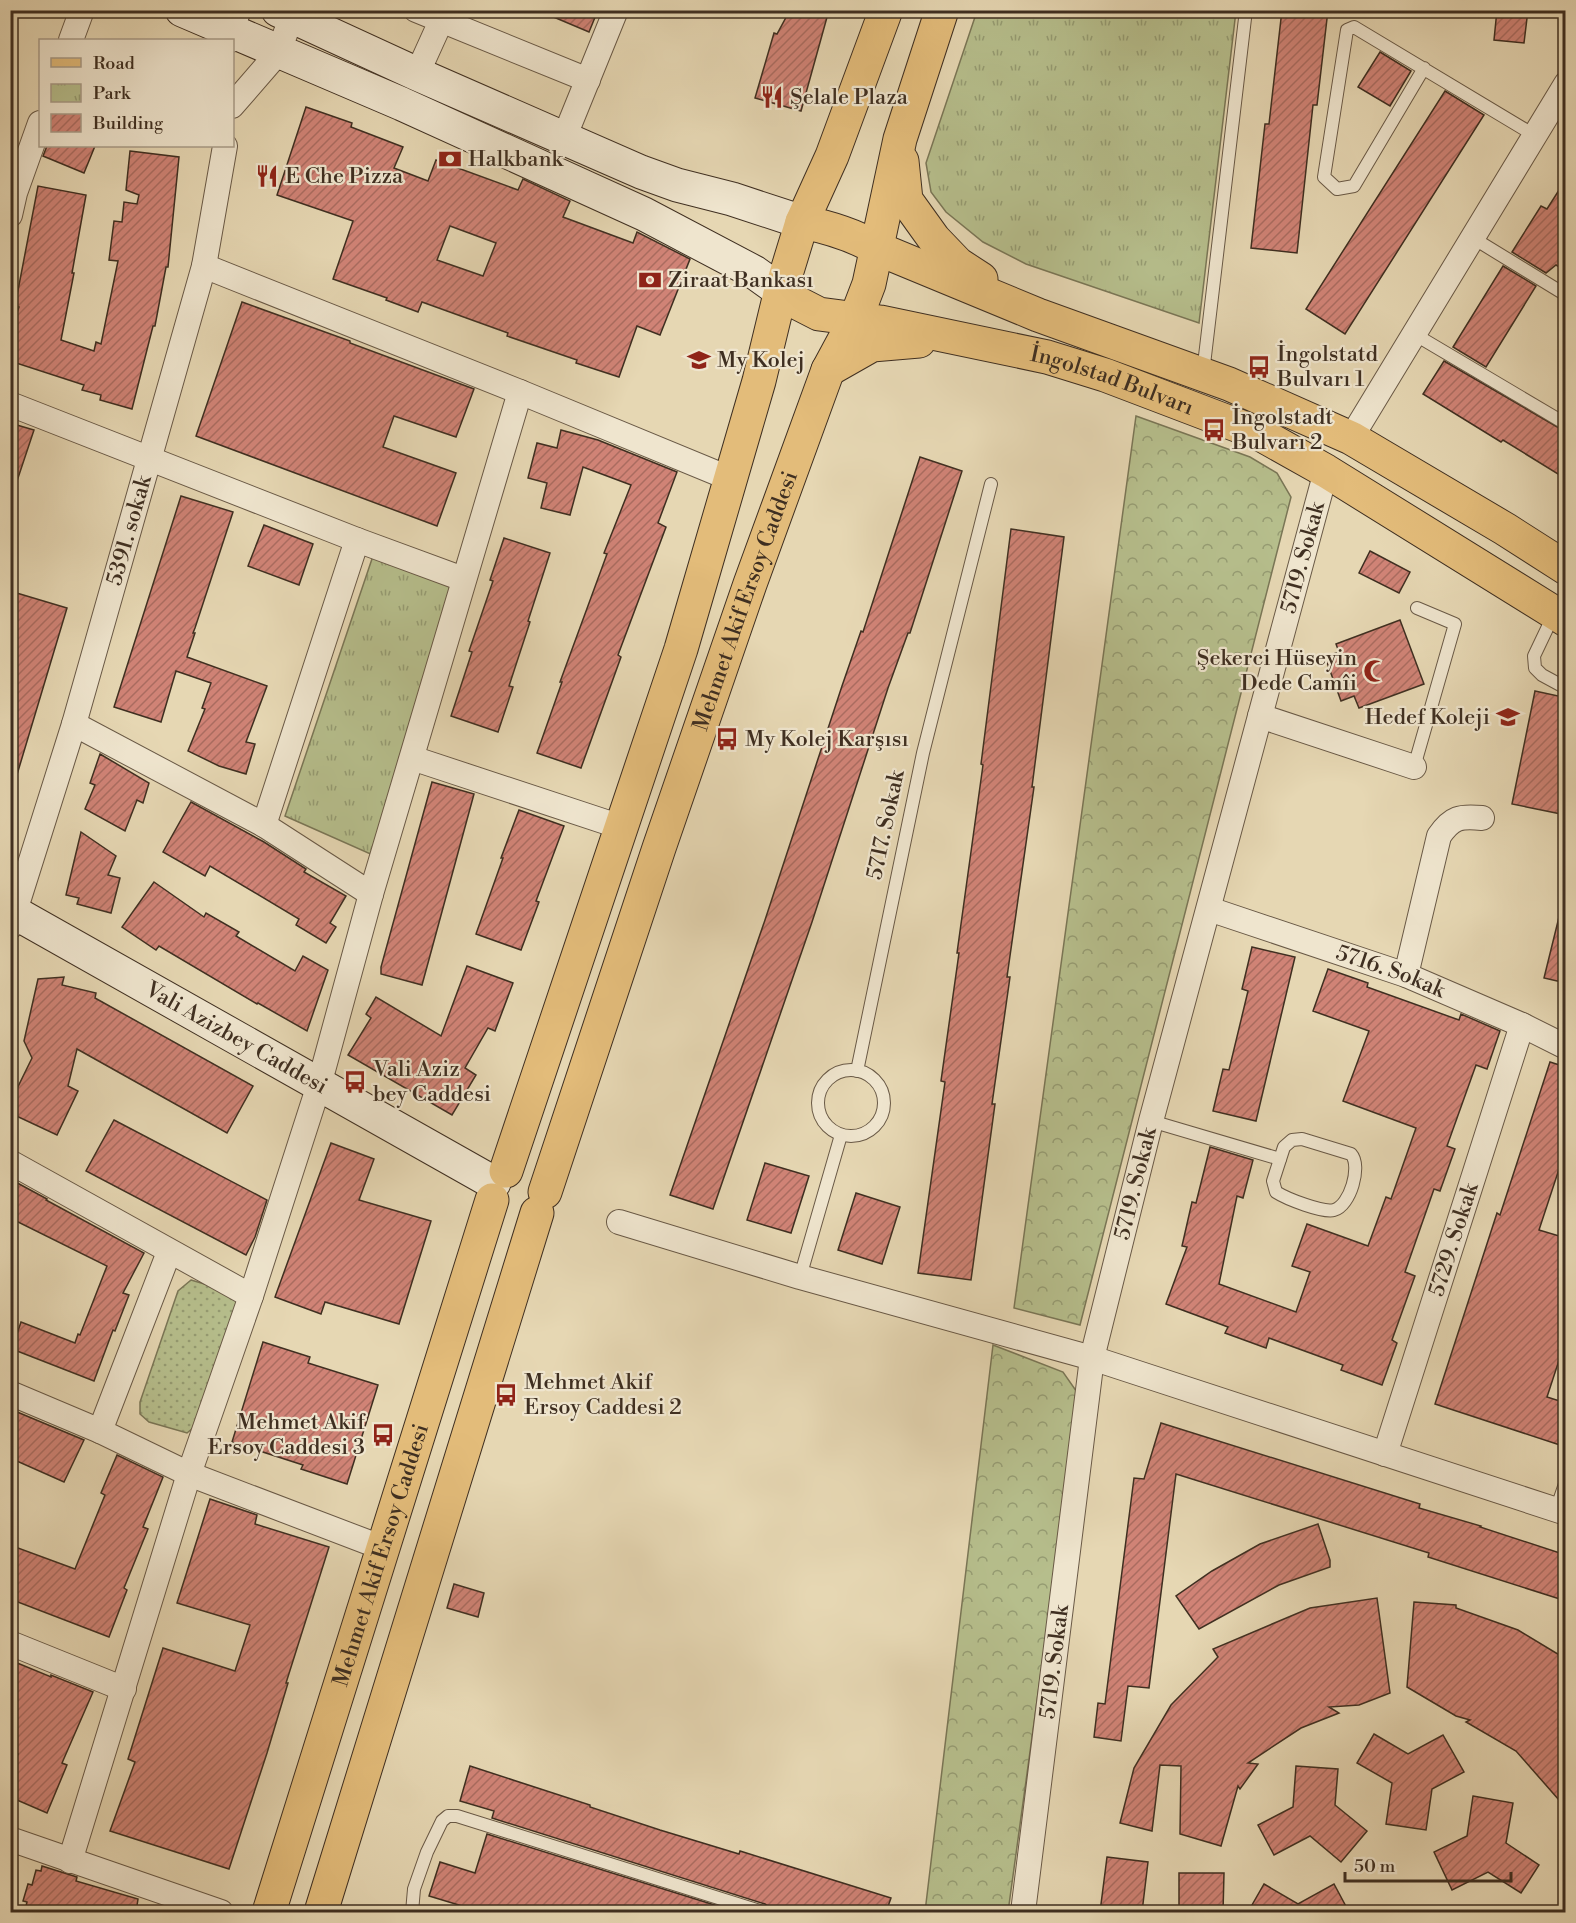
<svg xmlns="http://www.w3.org/2000/svg" width="1576" height="1923" font-family="'Libre Bodoni',serif">
	<style>
		.grass { fill: url(#grass-dots); stroke: #7a7656; stroke-width: 1.5 }
		.forest { fill: url(#forest-crowns); stroke: #7a7656; stroke-width: 1.5 }
		.park { fill: url(#park-tufts); stroke: #7a7656; stroke-width: 1.5 }
		.building { fill: url(#building-hatch); stroke: #3f2f21; stroke-width: 1.5; fill-rule: evenodd }
		.lines { fill: none; stroke-linecap: round; stroke-linejoin: round }
		.lane-casing { stroke: #695946; stroke-width: 14 }
		.street-casing { stroke: #695946; stroke-width: 26 }
		.secondary-casing { stroke: #3f2f21; stroke-width: 35 }
		.primary-casing { stroke: #3f2f21; stroke-width: 35 }
		.lane { stroke: #efe5ce; stroke-width: 12 }
		.street { stroke: #efe5ce; stroke-width: 24 }
		.secondary { stroke: #efe5ce; stroke-width: 33 }
		.primary { stroke: #e3bc7a; stroke-width: 33 }
		.labels { text-anchor: middle; dominant-baseline: central; stroke-width: 4.5; stroke-linejoin: round; paint-order: stroke }
		.poi-label { font-size: 22px; fill: #3f2f21; stroke: #efe5ce; text-anchor: start }
		.street-label { font-size: 22px; fill: #3f2f21; stroke: #efe5ce }
	</style>
	<defs>
		<pattern id="grass-dots" width="8" height="8" patternUnits="userSpaceOnUse" patternTransform="scale(1.5)"><rect width="8" height="8" fill="#b6be8c"/><path d="M2 2h.1M6 6h.1" fill="none" stroke="#959b72" stroke-width="1.8" stroke-linecap="round"/></pattern>
		<pattern id="forest-crowns" width="20" height="18" patternUnits="userSpaceOnUse" patternTransform="scale(1.5)"><rect width="20" height="18" fill="#b6be8c"/><path d="M2 6a3 3 0 1 1 6 0M12 15a3 3 0 1 1 6 0" fill="none" stroke="#959b72"/></pattern>
		<pattern id="park-tufts" width="24" height="20" patternUnits="userSpaceOnUse" patternTransform="scale(1.5)"><rect width="24" height="20" fill="#b6be8c"/><path d="M3 7l-1-3M5 7V3M7 7l1-3M15 17l-1-3M17 17v-4M19 17l1-3" fill="none" stroke="#959b72"/></pattern>
		<pattern id="building-hatch" width="6" height="6" patternUnits="userSpaceOnUse" patternTransform="scale(1.5)"><rect width="6" height="6" fill="#d08376"/><path d="M-1 1l2-2M0 6l6-6M5 7l2-2" fill="none" stroke="#aa6c60"/></pattern>
	</defs>
	<rect width="100%" height="100%" fill="#e6d7b3"/>
	<filter id="stains"><feTurbulence type="fractalNoise" baseFrequency=".00333" numOctaves="4"/><feColorMatrix values="0 0 0 0 .2 0 0 0 0 .09 0 0 0 0 .02 0 0 0 .5 -.17"/></filter>
	<radialGradient id="worn" r=".72"><stop offset=".6" stop-color="#630" stop-opacity="0"/><stop offset="1" stop-color="#630" stop-opacity=".3"/></radialGradient>
	<!-- grass -->
	<polygon class="grass" points="191,1280 228,1291 238,1299 199,1423 187,1433 149,1422 140,1414 140,1402 178,1291"/>
	<!-- forest -->
	<g class="forest">
		<polygon points="1136,416 1250,457 1277,473 1291,497 1080,1325 1014,1308"/>
		<polygon points="993,1345 1063,1372 1079,1395 1008,1912 925,1912"/>
	</g>
	<!-- park -->
	<g class="park">
		<polygon points="977,11 1236,11 1199,323 1026,264 983,242 946,212 931,192 926,163"/>
		<polygon points="374,553 455,579 375,856 285,816"/>
	</g>
	<!-- building -->
	<g class="building">
		<polygon points="537,10 598,10 589,32"/>
		<polygon points="790,10 829,10 801,111 755,98 774,33 777,34"/>
		<polygon points="1282,10 1328,10 1317,105 1313,105 1297,253 1251,248 1265,124 1269,124"/>
		<polygon points="1497,10 1528,10 1524,43 1494,40"/>
		<polygon points="1380,52 1411,71 1390,106 1358,87"/>
		<polygon points="1445,91 1484,115 1345,334 1306,309"/>
		<path d="M 306,107 L 352,123 L 351,127 L 403,147 L 394,168 L 428,181 L 436,160 L 518,190 L 523,179 L 570,201 L 563,217 L 633,243 L 637,232 L 690,259 L 660,335 L 637,326 L 619,377 L 576,363 L 577,360 L 507,336 L 508,333 L 422,302 L 418,312 L 386,300 L 387,298 L 333,279 L 353,221 L 277,195 ZM 450,226 L 496,243 L 483,276 L 437,260 Z"/>
		<polygon points="47,146 95,146 84,173 43,156"/>
		<polygon points="130,151 179,157 168,267 166,267 155,326 153,326 132,409 100,400 101,395 82,390 84,385 10,361 10,332 19,307 15,306 38,186 86,195 72,273 74,273 61,340 94,351 96,342 101,344 118,261 109,260 114,221 122,222 124,202 137,204 139,195 126,190"/>
		<polygon points="1566,179 1566,271 1556,265 1546,273 1512,252 1541,206 1547,209"/>
		<polygon points="1503,266 1536,286 1486,367 1453,347"/>
		<polygon points="242,302 350,341 350,343 474,389 456,437 394,416 383,447 456,473 437,526 196,436"/>
		<polygon points="1444,361 1566,432 1566,479 1503,440 1501,442 1423,394"/>
		<polygon points="10,423 34,430 14,490 10,490"/>
		<polygon points="561,430 598,440 677,472 658,523 666,527 618,655 621,657 581,768 537,753 562,682 560,682 607,554 604,553 631,485 583,467 570,515 541,508 547,483 528,478 537,443 557,448"/>
		<polygon points="920,457 962,471 910,633 908,633 888,688 812,922 713,1209 670,1195 765,920 842,686 861,631 863,632"/>
		<polygon points="181,496 233,512 195,628 193,633 195,633 187,657 267,686 246,742 255,744 246,774 219,766 188,751 205,709 202,708 211,683 176,671 161,722 114,707"/>
		<polygon points="264,525 313,544 299,585 248,566"/>
		<polygon points="1011,529 1064,537 1032,787 1034,787 1007,977 1010,977 992,1104 995,1104 971,1280 918,1273 945,1082 941,1081 959,953 957,953 983,765 981,764"/>
		<polygon points="504,538 550,553 528,621 530,622 509,686 513,687 498,732 451,716 472,652 469,651 493,581 490,580"/>
		<polygon points="1370,551 1410,572 1399,593 1359,573"/>
		<polygon points="10,591 67,608 16,778 10,778"/>
		<polygon points="1400,620 1424,684 1359,708 1354,696 1341,701 1325,657 1339,652 1336,644"/>
		<polygon points="1535,691 1563,697 1561,706 1566,707 1566,815 1512,804"/>
		<polygon points="100,754 149,783 143,803 137,800 125,831 85,809 95,785 90,783"/>
		<polygon points="432,782 474,794 422,985 381,974 381,967"/>
		<polygon points="191,802 264,842 306,869 304,872 346,896 330,923 336,927 326,943 296,925 299,919 210,866 205,876 163,852"/>
		<polygon points="519,810 564,826 536,901 539,902 521,950 476,934 503,858 501,858"/>
		<polygon points="81,832 116,856 108,875 120,878 111,913 77,904 79,898 66,895"/>
		<polygon points="154,882 204,917 206,913 239,932 236,936 295,971 303,956 328,970 307,1031 258,1003 257,1004 159,946 156,950 122,927"/>
		<polygon points="1559,917 1566,917 1566,983 1544,978"/>
		<polygon points="1252,947 1295,957 1256,1121 1213,1111 1223,1069 1229,1070 1248,991 1242,989"/>
		<polygon points="467,966 513,983 495,1031 488,1028 465,1068 476,1075 452,1115 348,1055 371,1018 366,1014 376,997 441,1036"/>
		<polygon points="1328,969 1368,983 1367,987 1459,1020 1461,1014 1500,1031 1487,1069 1476,1065 1447,1146 1455,1149 1440,1191 1434,1189 1405,1272 1415,1276 1392,1340 1397,1343 1382,1385 1341,1370 1343,1365 1269,1338 1266,1348 1225,1333 1228,1327 1166,1304 1187,1247 1182,1246 1192,1202 1196,1203 1210,1147 1253,1160 1243,1198 1237,1196 1219,1284 1296,1312 1310,1272 1292,1266 1307,1224 1368,1246 1386,1197 1391,1199 1416,1128 1343,1101 1369,1031 1313,1011"/>
		<polygon points="64,977 62,985 96,993 95,998 253,1086 227,1133 77,1049 68,1086 78,1091 57,1135 10,1113 10,1103 32,1058 24,1041 38,979"/>
		<polygon points="1550,1062 1566,1067 1566,1148 1539,1230 1566,1238 1566,1339 1547,1397 1566,1403 1566,1428 1560,1445 1435,1404 1497,1213 1500,1215"/>
		<polygon points="114,1120 267,1200 255,1237 246,1255 86,1171"/>
		<polygon points="331,1143 374,1159 359,1200 431,1221 399,1324 325,1302 321,1314 275,1297"/>
		<polygon points="765,1163 809,1176 791,1233 747,1220"/>
		<polygon points="10,1179 47,1199 46,1200 144,1253 123,1293 129,1295 115,1331 113,1330 94,1381 12,1349 21,1322 75,1343 78,1334 80,1335 107,1266 10,1218"/>
		<polygon points="856,1193 900,1207 882,1264 838,1250"/>
		<polygon points="263,1342 310,1357 308,1363 378,1385 347,1484 301,1469 303,1465 232,1442"/>
		<polygon points="10,1409 84,1440 64,1482 10,1458"/>
		<polygon points="1161,1423 1420,1504 1419,1508 1481,1526 1480,1527 1566,1555 1566,1601 1428,1557 1429,1553 1176,1474 1149,1688 1128,1686 1121,1741 1094,1737 1098,1703 1105,1704 1134,1478 1144,1479"/>
		<polygon points="117,1455 163,1477 143,1527 148,1529 124,1588 127,1590 109,1637 10,1599 10,1545 75,1569 105,1495 101,1493"/>
		<polygon points="210,1499 257,1515 255,1524 329,1547 286,1683 288,1683 267,1753 229,1869 110,1831 135,1762 128,1759 163,1648 235,1671 250,1625 177,1603"/>
		<polygon points="1318,1524 1330,1560 1330,1567 1279,1585 1199,1629 1176,1596 1212,1571 1260,1544"/>
		<polygon points="454,1584 484,1593 478,1617 447,1608"/>
		<polygon points="1377,1598 1390,1693 1359,1705 1329,1707 1339,1713 1301,1728 1248,1763 1258,1764 1240,1789 1238,1786 1221,1846 1180,1834 1181,1766 1160,1765 1152,1831 1120,1823 1134,1768 1171,1705 1218,1657 1213,1649 1310,1608"/>
		<polygon points="1414,1602 1456,1605 1456,1608 1518,1630 1566,1659 1566,1808 1516,1751 1466,1722 1470,1720 1456,1716 1407,1687"/>
		<polygon points="10,1660 51,1677 51,1675 93,1692 62,1763 67,1765 47,1813 10,1797 10,1772 18,1754 10,1753"/>
		<polygon points="1374,1734 1408,1754 1443,1735 1464,1772 1432,1789 1426,1830 1386,1824 1392,1783 1357,1763"/>
		<polygon points="470,1766 590,1805 590,1807 660,1830 739,1854 740,1851 891,1898 886,1912 771,1912 769,1907 765,1904 492,1818 494,1811 460,1801"/>
		<polygon points="1296,1766 1338,1769 1335,1805 1367,1831 1341,1862 1310,1836 1274,1855 1258,1825 1293,1807"/>
		<polygon points="1473,1796 1513,1803 1506,1843 1539,1865 1521,1893 1488,1872 1452,1890 1434,1852 1467,1836"/>
		<polygon points="487,1834 737,1912 482,1912 429,1896 440,1862 475,1873"/>
		<polygon points="1107,1857 1148,1862 1142,1912 1100,1912"/>
		<polygon points="42,1866 77,1877 76,1881 138,1899 136,1912 34,1912 25,1910 27,1902 23,1901 28,1884 32,1885 36,1870 41,1871"/>
		<polygon points="1179,1873 1224,1873 1223,1912 1179,1912"/>
		<polygon points="1264,1884 1298,1904 1334,1884 1349,1912 1248,1912"/>
	</g>
	<g class="lines">
		<!-- lane casing -->
		<g class="lane-casing">
			<g id="lane">
				<polyline points="1424,68 1354,186 1337,189 1324,177 1347,30 1354,27 1534,135"/>
				<polyline points="1473,238 1566,295"/>
				<polyline points="1414,334 1566,424"/>
				<polyline points="1203,373 1246,10"/>
				<polyline points="1554,614 1534,656 1535,668 1542,675 1566,688"/>
				<polyline points="1414,767 1455,624 1417,608"/>
				<circle cx="851" cy="1103" r="33"/>
				<polyline points="857,1071 923,753 991,484"/>
				<polyline points="1151,1121 1280,1159"/>
				<path d="M 1302,1139 L 1351,1154 C 1362,1166 1350,1206 1334,1210 C 1323,1213 1287,1199 1276,1192 L 1273,1181 L 1284,1147 L 1292,1140 Z"/>
				<polyline points="800,1277 841,1135"/>
				<polyline points="1556,1510 1566,1481"/>
				<polyline points="412,1912 414,1889 427,1852 442,1821 448,1816 457,1816 763,1912"/>
			</g>
		</g>
		<!-- street casing -->
		<g class="street-casing">
			<g id="street">
				<polyline points="416,10 588,80"/>
				<polyline points="71,40 82,10"/>
				<polyline points="231,40 231,30 239,10"/>
				<polyline points="417,74 446,10"/>
				<polyline points="232,106 278,53 292,16 291,10"/>
				<polyline points="564,138 616,10"/>
				<polyline points="10,215 15,193 40,123"/>
				<polyline points="204,266 520,392 731,479"/>
				<polyline points="10,404 357,540 463,579"/>
				<polyline points="1351,438 1566,84"/>
				<polyline points="1260,716 1414,767"/>
				<polyline points="74,724 264,825 371,894"/>
				<polyline points="412,758 621,827"/>
				<polyline points="264,825 357,540"/>
				<path id="s1" d="M 1209,909 L 1406,975 L 1522,1025 L 1566,1047"/>
				<path id="s2" d="M 10,927 L 74,724 L 204,266 L 225,146"/>
				<path d="M 1406,975 L 1439,836 C 1452,817 1460,816 1482,818"/>
				<polyline points="10,1162 251,1296"/>
				<polyline points="619,1222 800,1277 1092,1358 1566,1513"/>
				<polyline points="10,1393 100,1431 189,1474 370,1543 384,1550"/>
				<polyline points="100,1431 169,1252"/>
				<path id="s3" d="M 1385,1454 L 1522,1025"/>
				<polyline points="10,1643 124,1689"/>
				<polyline points="10,1839 221,1912"/>
				<polyline points="70,1861 189,1474 251,1296 319,1085 371,894 520,392"/>
				<path id="s4" d="M 1023,1912 L 1092,1358 L 1151,1121 L 1326,471"/>
			</g>
		</g>
		<!-- secondary casing -->
		<g class="secondary-casing">
			<g id="secondary">
				<polyline points="182,10 402,104 644,214 754,272 775,287 780,294"/>
				<polyline points="278,10 417,74 641,172 677,185 732,199 802,222"/>
				<path id="s5" d="M 10,910 L 494,1183"/>
			</g>
		</g>
		<!-- primary casing -->
		<g class="primary-casing">
			<g id="primary">
				<polyline points="902,161 906,200 934,239 958,264 981,279"/>
				<path d="M 802,222 C 828,227 852,234 876,248 L 1038,315 L 1229,384 L 1351,438 L 1505,529 L 1566,568"/>
				<path id="s6" d="M 780,294 L 819,314 L 880,322 L 1047,357 L 1105,375 L 1260,434 L 1326,471 L 1566,620"/>
				<polyline points="828,370 872,345 919,341"/>
				<polyline points="506,1171 681,649 759,381 780,294 802,222 832,156 886,10"/>
				<path id="s7" d="M 545,1192 L 659,848 L 750,584 L 828,370 L 856,318 L 869,284 L 900,139 L 942,10"/>
				<path id="s8" d="M 269,1912 L 492,1200"/>
				<polyline points="321,1912 537,1213"/>
			</g>
		</g>
		<!-- lane -->
		<use href="#lane" class="lane"/>
		<!-- street -->
		<use href="#street" class="street"/>
		<!-- secondary -->
		<use href="#secondary" class="secondary"/>
		<!-- primary -->
		<use href="#primary" class="primary"/>
	</g>
	<!-- icons -->
	<defs>
		<g id="restaurant-bare" transform="scale(1.8)"><path d="M-5-6h1v4h1v-4h1v4h1v-4h1v5L-1.5 .5V6h-2V.5L-5-1ZM5-6V6H3V1.5H1.5Q1.5-4 5-6Z" fill="#8f2418" stroke="#efe5ce" stroke-width="2.5" paint-order="stroke"/></g>
		<g id="bank-bare" transform="scale(1.8)"><path d="M-6-4H6V4H-6ZM0-2.3a2.3 2.3 0 1 0 0 4.6a2.3 2.3 0 1 0 0-4.6Z" fill="#8f2418" stroke="#efe5ce" stroke-width="2.5" paint-order="stroke"/></g>
		<g id="school-bare" transform="scale(1.8)"><path d="M0-5L7-2L0 1L-7-2ZM-4 1L0 2.5L4 1V4Q0 6-4 4Z" fill="#8f2418" stroke="#efe5ce" stroke-width="2.5" paint-order="stroke"/></g>
		<g id="bus-bare" transform="scale(1.8)"><path d="M-5-6H5V4H4V6H2V4H-2V6H-4V4H-5ZM-3.5-4V0h7V-4ZM-3.5 1.2v1.5H-2V1.2ZM2 1.2v1.5H3.5V1.2Z" fill="#8f2418" stroke="#efe5ce" stroke-width="2.5" paint-order="stroke"/></g>
		<g id="mosque-bare" transform="scale(1.8)"><path d="M3.5-4.9A6 6 0 1 0 3.5 4.9A5 5 0 1 1 3.5-4.9Z" fill="#8f2418" stroke="#efe5ce" stroke-width="2.5" paint-order="stroke"/></g>
	</defs>
	<g fill-rule="evenodd">
		<use href="#restaurant-bare" x="772" y="97"/>
		<use href="#bank-bare" x="450" y="159"/>
		<use href="#restaurant-bare" x="267" y="176"/>
		<use href="#bank-bare" x="650" y="280"/>
		<use href="#school-bare" x="699" y="360"/>
		<use href="#bus-bare" x="1259" y="367"/>
		<use href="#bus-bare" x="1214" y="430"/>
		<use href="#mosque-bare" x="1375" y="671"/>
		<use href="#school-bare" x="1508" y="717"/>
		<use href="#bus-bare" x="727" y="739"/>
		<use href="#bus-bare" x="355" y="1082"/>
		<use href="#bus-bare" x="506" y="1395"/>
		<use href="#bus-bare" x="383" y="1435"/>
	</g>
	<g class="labels">
		<!-- poi labels -->
		<g class="poi-label">
			<text x="790" y="97">Şelale Plaza</text>
			<text x="468" y="159">Halkbank</text>
			<text x="285" y="176">E Che Pizza</text>
			<text x="668" y="280">Ziraat Bankası</text>
			<text x="1277" y="354">İngolstatd<tspan x="1277" dy="25">Bulvarı 1</tspan></text>
			<text x="717" y="360">My Kolej</text>
			<text x="1232" y="417">İngolstadt<tspan x="1232" dy="25">Bulvarı 2</tspan></text>
			<text x="1357" y="658" text-anchor="end">Şekerci Hüseyin<tspan x="1357" dy="25">Dede Camîi</tspan></text>
			<text x="1490" y="717" text-anchor="end">Hedef Koleji</text>
			<text x="745" y="739">My Kolej Karşısı</text>
			<text x="373" y="1069">Vali Aziz<tspan x="373" dy="25">bey Caddesi</tspan></text>
			<text x="524" y="1382">Mehmet Akif<tspan x="524" dy="25">Ersoy Caddesi 2</tspan></text>
			<text x="365" y="1422" text-anchor="end">Mehmet Akif<tspan x="365" dy="25">Ersoy Caddesi 3</tspan></text>
		</g>
		<!-- street labels -->
		<g class="street-label">
			<text stroke="none"><textPath href="#s6" startOffset="345">İngolstad Bulvarı</textPath></text>
			<text stroke="none"><textPath href="#s2" startOffset="414">5391. sokak</textPath></text>
			<text stroke="none"><textPath href="#s4" startOffset="1386">5719. Sokak</textPath></text>
			<text stroke="none"><textPath href="#s7" startOffset="624">Mehmet Akif Ersoy Caddesi</textPath></text>
			<text transform="translate(886 825) rotate(-78)">5717. Sokak</text>
			<text stroke="none"><textPath href="#s1" startOffset="192">5716. Sokak</textPath></text>
			<text stroke="none"><textPath href="#s5" startOffset="260">Vali Azizbey Caddesi</textPath></text>
			<text stroke="none"><textPath href="#s4" startOffset="738">5719. Sokak</textPath></text>
			<text stroke="none"><textPath href="#s3" startOffset="225">5729. Sokak</textPath></text>
			<text stroke="none"><textPath href="#s8" startOffset="374">Mehmet Akif Ersoy Caddesi</textPath></text>
			<text stroke="none"><textPath href="#s4" startOffset="252">5719. Sokak</textPath></text>
		</g>
	</g>
	<!-- margin -->
	<rect width="1576" height="1923" fill="none" stroke="#e6d7b3" stroke-width="36"/>
	<rect x="12" y="12" width="1552" height="1899" fill="none" stroke="#3f2f21" stroke-width="3"/>
	<rect x="18" y="18" width="1540" height="1887" fill="none" stroke="#3f2f21" stroke-width="1.5"/>
	<!-- legend -->
	<rect x="39" y="39" width="195" height="108" fill="#efe5ce" stroke="#a99c89" stroke-width="1.5"/>
	<rect x="51" y="58" width="30" height="9" fill="#e3bc7a" stroke="#a99c89" stroke-width="1.5"/>
	<text x="93" y="69" font-size="18" fill="#3f2f21">Road</text>
	<rect x="51" y="84" width="30" height="18" fill="url(#park-tufts)" stroke="#a99c89" stroke-width="1.5"/>
	<text x="93" y="99" font-size="18" fill="#3f2f21">Park</text>
	<rect x="51" y="114" width="30" height="18" fill="url(#building-hatch)" stroke="#a99c89" stroke-width="1.5"/>
	<text x="93" y="129" font-size="18" fill="#3f2f21">Building</text>
	<!-- scale -->
	<path d="M1345 1872v9h166v-9" fill="none" stroke="#3f2f21" stroke-width="3"/>
	<text x="1354" y="1872" font-size="18" fill="#3f2f21" stroke="#efe5ce" stroke-width="4.5" paint-order="stroke">50 m</text>
	<rect width="100%" height="100%" filter="url(#stains)"/>
	<rect width="100%" height="100%" fill="url(#worn)"/>
</svg>
